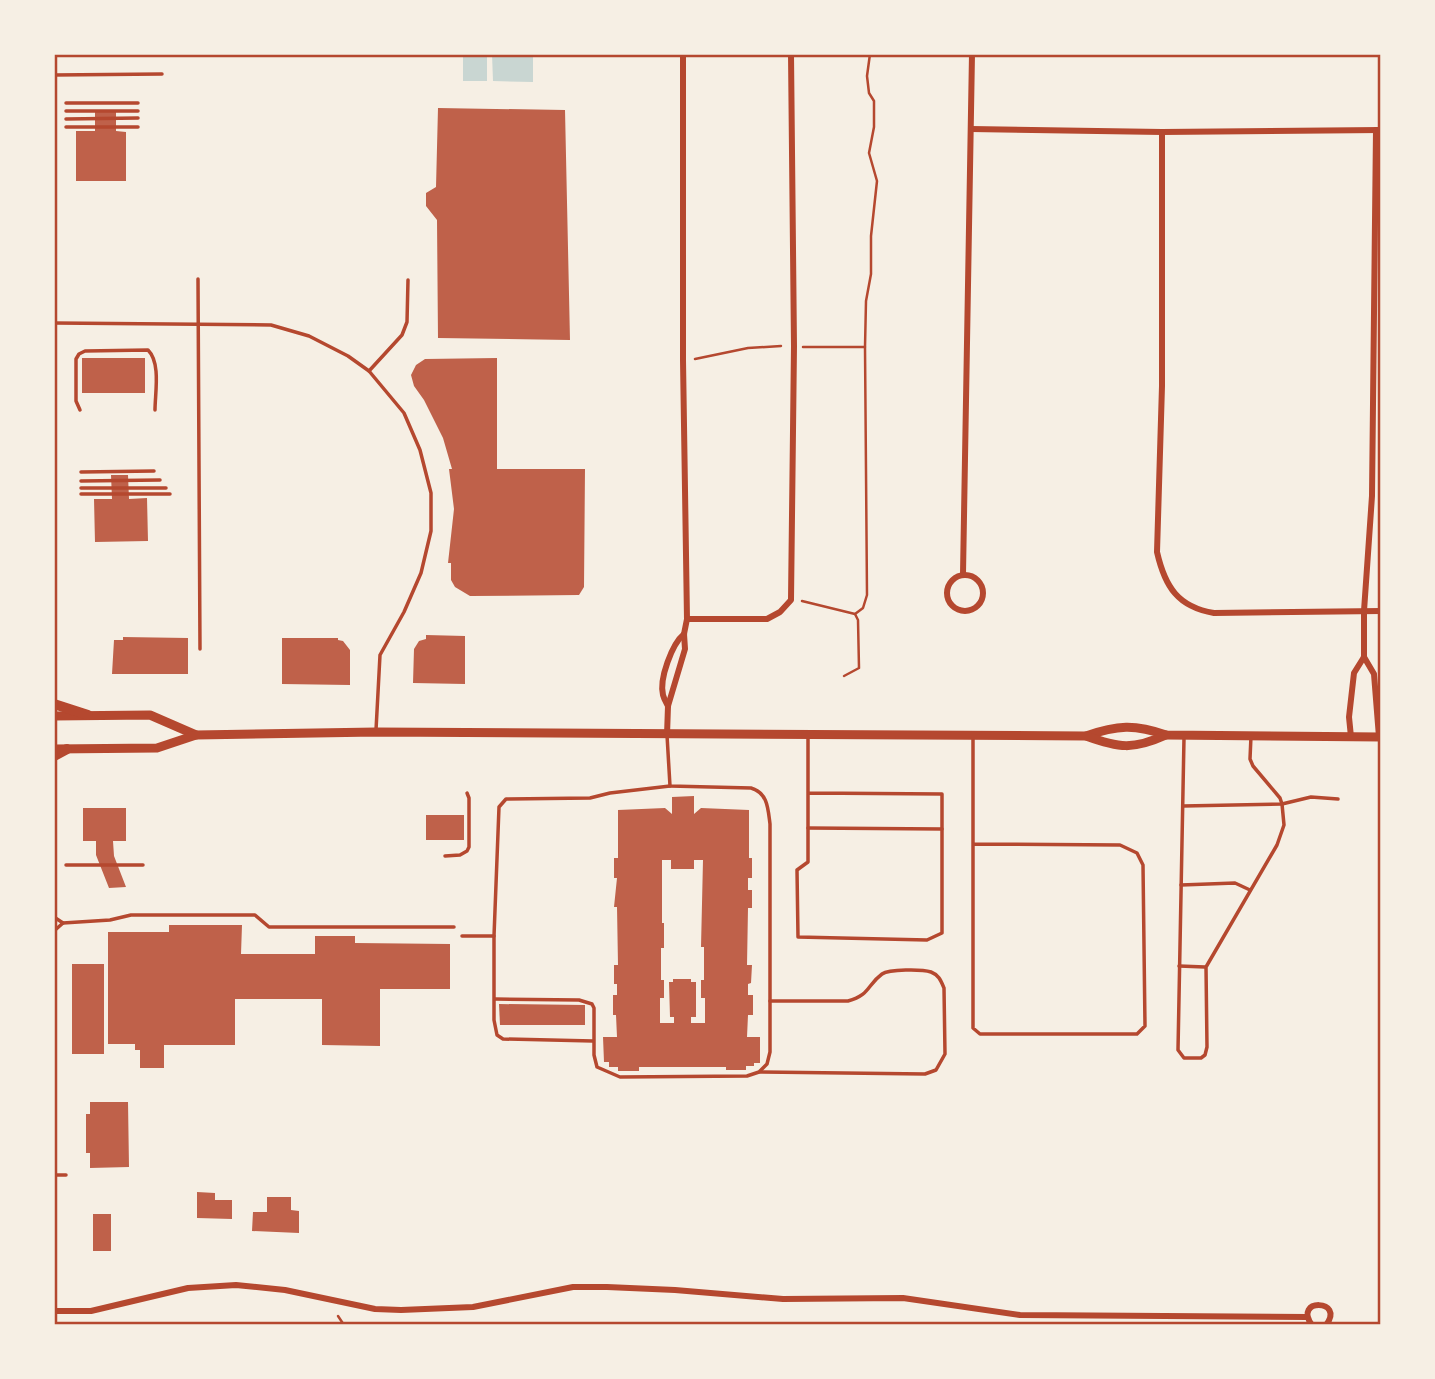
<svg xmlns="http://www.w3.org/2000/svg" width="1435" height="1379" font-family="Overpass,sans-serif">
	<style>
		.water { fill: #c9d6d2 }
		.building { fill: #bf614a; fill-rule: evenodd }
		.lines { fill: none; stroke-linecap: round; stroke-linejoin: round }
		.path { stroke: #b5482f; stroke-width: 2.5 }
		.service { stroke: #b5482f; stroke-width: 3.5 }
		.minor { stroke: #b5482f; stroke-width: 6 }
		.secondary { stroke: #b5482f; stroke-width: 9 }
		.primary { stroke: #b5482f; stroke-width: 10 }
		.neatline { fill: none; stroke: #b5482f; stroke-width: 2.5 }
	</style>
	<rect width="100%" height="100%" fill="#f6efe4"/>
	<!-- water -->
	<g class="water">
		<rect x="463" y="54" width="24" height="27"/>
		<polygon points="492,54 533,54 533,82 493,81"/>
	</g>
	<!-- building -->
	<g class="building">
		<polygon points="438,108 565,110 570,340 438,338 437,220 426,206 426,193 436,187"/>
		<polygon points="95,110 116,110 116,131 126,132 126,181 76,181 76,131 95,131"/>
		<rect x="82" y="358" width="63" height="35"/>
		<polygon points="497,358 497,469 585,469 584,587 579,595 470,596 455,587 451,580 451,563 448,563 454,509 449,469 452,469 443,438 424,400 414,386 411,375 416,365 425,359"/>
		<polygon points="111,475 128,475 129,499 147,498 148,541 95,542 94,499 112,499"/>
		<polygon points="426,635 465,636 465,684 413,683 414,649 419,641 426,639"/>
		<polygon points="123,637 188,638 188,674 112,674 114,640 123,640"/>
		<polygon points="282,638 338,638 338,640 343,641 350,650 350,685 282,684"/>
		<path d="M 694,796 L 694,814 L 701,808 L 749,810 L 749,858 L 752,858 L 752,878 L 748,878 L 748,890 L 752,890 L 752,908 L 748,908 L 747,965 L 752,965 L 751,983 L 748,984 L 748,995 L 753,995 L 753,1015 L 748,1015 L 747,1037 L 760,1037 L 760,1063 L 754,1063 L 754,1066 L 746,1066 L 746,1070 L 726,1070 L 726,1067 L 639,1067 L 639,1071 L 618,1071 L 618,1067 L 609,1067 L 609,1062 L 604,1062 L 603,1037 L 617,1037 L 616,1015 L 613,1015 L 613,995 L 617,995 L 617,984 L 614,984 L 614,965 L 618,965 L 617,907 L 614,907 L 617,878 L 614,878 L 614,858 L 618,858 L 618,810 L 665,808 L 672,814 L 672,797 ZM 662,860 L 671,860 L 671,869 L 694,869 L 694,860 L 703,860 L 701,947 L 704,947 L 704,980 L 701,980 L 701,998 L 705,998 L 705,1023 L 691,1023 L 691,1017 L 696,1017 L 696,982 L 691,982 L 691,979 L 673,979 L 673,982 L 669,982 L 670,1017 L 674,1017 L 674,1023 L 660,1023 L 660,998 L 664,998 L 664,980 L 661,980 L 661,948 L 664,948 L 664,923 L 662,923 Z"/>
		<polygon points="83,808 126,808 126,841 113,841 114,856 126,887 109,888 96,855 96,841 83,841"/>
		<rect x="426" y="815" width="38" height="25"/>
		<polygon points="169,925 242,925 241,954 315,954 315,936 355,936 355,943 450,944 450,989 380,989 380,1046 322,1045 322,999 235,999 235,1045 164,1045 164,1068 140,1068 140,1050 135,1050 135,1044 108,1044 108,932 169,932"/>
		<rect x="72" y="964" width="32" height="90"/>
		<polygon points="499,1004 585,1005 585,1025 500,1025"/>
		<polygon points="90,1102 128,1102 129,1167 90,1168 90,1153 86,1153 86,1114 90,1114"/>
		<polygon points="197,1192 215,1193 215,1200 232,1200 232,1219 197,1218"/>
		<polygon points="267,1197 291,1197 291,1210 299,1211 299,1233 252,1231 253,1212 267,1212"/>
		<rect x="93" y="1214" width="18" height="37"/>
	</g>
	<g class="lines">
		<!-- path -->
		<g class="path">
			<polyline points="803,347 865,347 867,595 863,608 855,614"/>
			<polyline points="865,347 866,301 871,274 871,236 877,181 869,153 874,127 874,101 869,93 867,76 870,54"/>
			<polyline points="695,359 748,348 781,346"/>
			<polyline points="802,601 855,614 858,620 859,668 844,676"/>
			<polyline points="338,1316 344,1325"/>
		</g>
		<!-- service -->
		<g class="service">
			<polyline points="54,75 162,74"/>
			<polyline points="66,103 138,103"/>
			<polyline points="66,111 138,111"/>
			<polyline points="66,119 138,118"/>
			<polyline points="66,127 138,127"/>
			<polyline points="198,279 200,649"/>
			<polyline points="54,323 271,325 309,336 348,356 369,371 404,413 420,450 431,493 431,531 421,573 404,612 380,655 376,730"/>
			<polyline points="369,371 402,335 407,322 408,280"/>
			<path d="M 80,410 L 76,401 L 76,359 L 79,354 L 85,351 L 148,350 C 161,363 155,393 155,410"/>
			<polyline points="81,472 154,471"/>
			<polyline points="81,481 160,480"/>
			<polyline points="81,488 166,488"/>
			<polyline points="81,494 170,494"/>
			<polyline points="808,737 808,862 797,870 798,937 927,940 942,933 942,794 808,793"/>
			<path d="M 973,737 C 973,834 973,931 973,1028 L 980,1034 L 1137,1034 L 1145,1026 L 1143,865 L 1137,853 L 1120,845 L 973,844"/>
			<polyline points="1184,738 1178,1050 1184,1058 1201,1058 1205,1055 1207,1047 1206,967 1277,845 1284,825 1282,804 1280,798 1253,766 1250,759 1251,736"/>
			<polyline points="1183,806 1282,804 1311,797 1338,799"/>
			<polyline points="808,828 942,829"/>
			<polyline points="445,856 460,855 467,851 469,847 469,798 467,793"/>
			<polyline points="66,865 143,865"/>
			<polyline points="1181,885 1235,883 1250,890"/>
			<polyline points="54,917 63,923"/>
			<polyline points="54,931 63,923 110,920 131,915 255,915 269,927 454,927"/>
			<polyline points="462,936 494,936 494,1020 497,1035 503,1039 593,1041"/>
			<polyline points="494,936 499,807 506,799 590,798 610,793 670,786"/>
			<polyline points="1179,966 1205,967"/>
			<path d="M 495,999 L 579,1000 L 592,1004 L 594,1008 L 594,1055 L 597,1067 L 620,1077 L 747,1076 L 759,1072 L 767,1064 L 770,1052 L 770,824 C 768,809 768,793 751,788 L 670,786 L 667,735"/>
			<path d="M 760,1072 L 925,1074 L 936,1070 L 945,1054 L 944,988 C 941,981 939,975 931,972 C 922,969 889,969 882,974 C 867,985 870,995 848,1001 L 770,1001"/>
			<polyline points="54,1175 66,1175"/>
		</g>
		<!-- minor -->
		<g class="minor">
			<polyline points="971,129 1162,132 1381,130"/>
			<path d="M 1162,132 L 1162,386 L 1157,552 C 1165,587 1178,607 1214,613 L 1381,611"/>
			<polyline points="963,574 972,54"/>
			<circle cx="965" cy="593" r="18"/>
			<polyline points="687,619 767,619 780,612 791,600 794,346 791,54"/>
			<polyline points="1364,657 1374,674 1379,737"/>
			<path d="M 668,706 C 666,702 664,699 663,695 C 659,679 672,644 684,634"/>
			<polyline points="667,735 668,706 685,649 684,634 687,619 683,360 683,54"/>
			<polyline points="1351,737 1349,717 1354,673 1364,657 1364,611 1372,496 1376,130"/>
			<polyline points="54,1311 91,1311 188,1288 236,1285 285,1290 375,1309 401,1310 473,1307 573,1287 607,1287 675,1290 783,1299 903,1298 1020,1315 1307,1317"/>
			<path d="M 1312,1325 C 1292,1298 1346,1299 1326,1325"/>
		</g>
		<!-- secondary -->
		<g class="secondary">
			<polyline points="54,716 150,715 196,735"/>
			<path d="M 1086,736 C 1117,725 1135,724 1166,735 L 1381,737"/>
			<path d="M 54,749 L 157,748 L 196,735 L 376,732 L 1086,736 C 1119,748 1133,750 1166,735"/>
		</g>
		<!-- primary -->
		<g class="primary">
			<polyline points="54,704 88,715"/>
			<polyline points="54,756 67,749"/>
		</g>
	</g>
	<!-- border -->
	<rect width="1435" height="1379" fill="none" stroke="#f6efe4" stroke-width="112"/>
	<rect x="56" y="56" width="1323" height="1267" class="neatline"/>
</svg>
